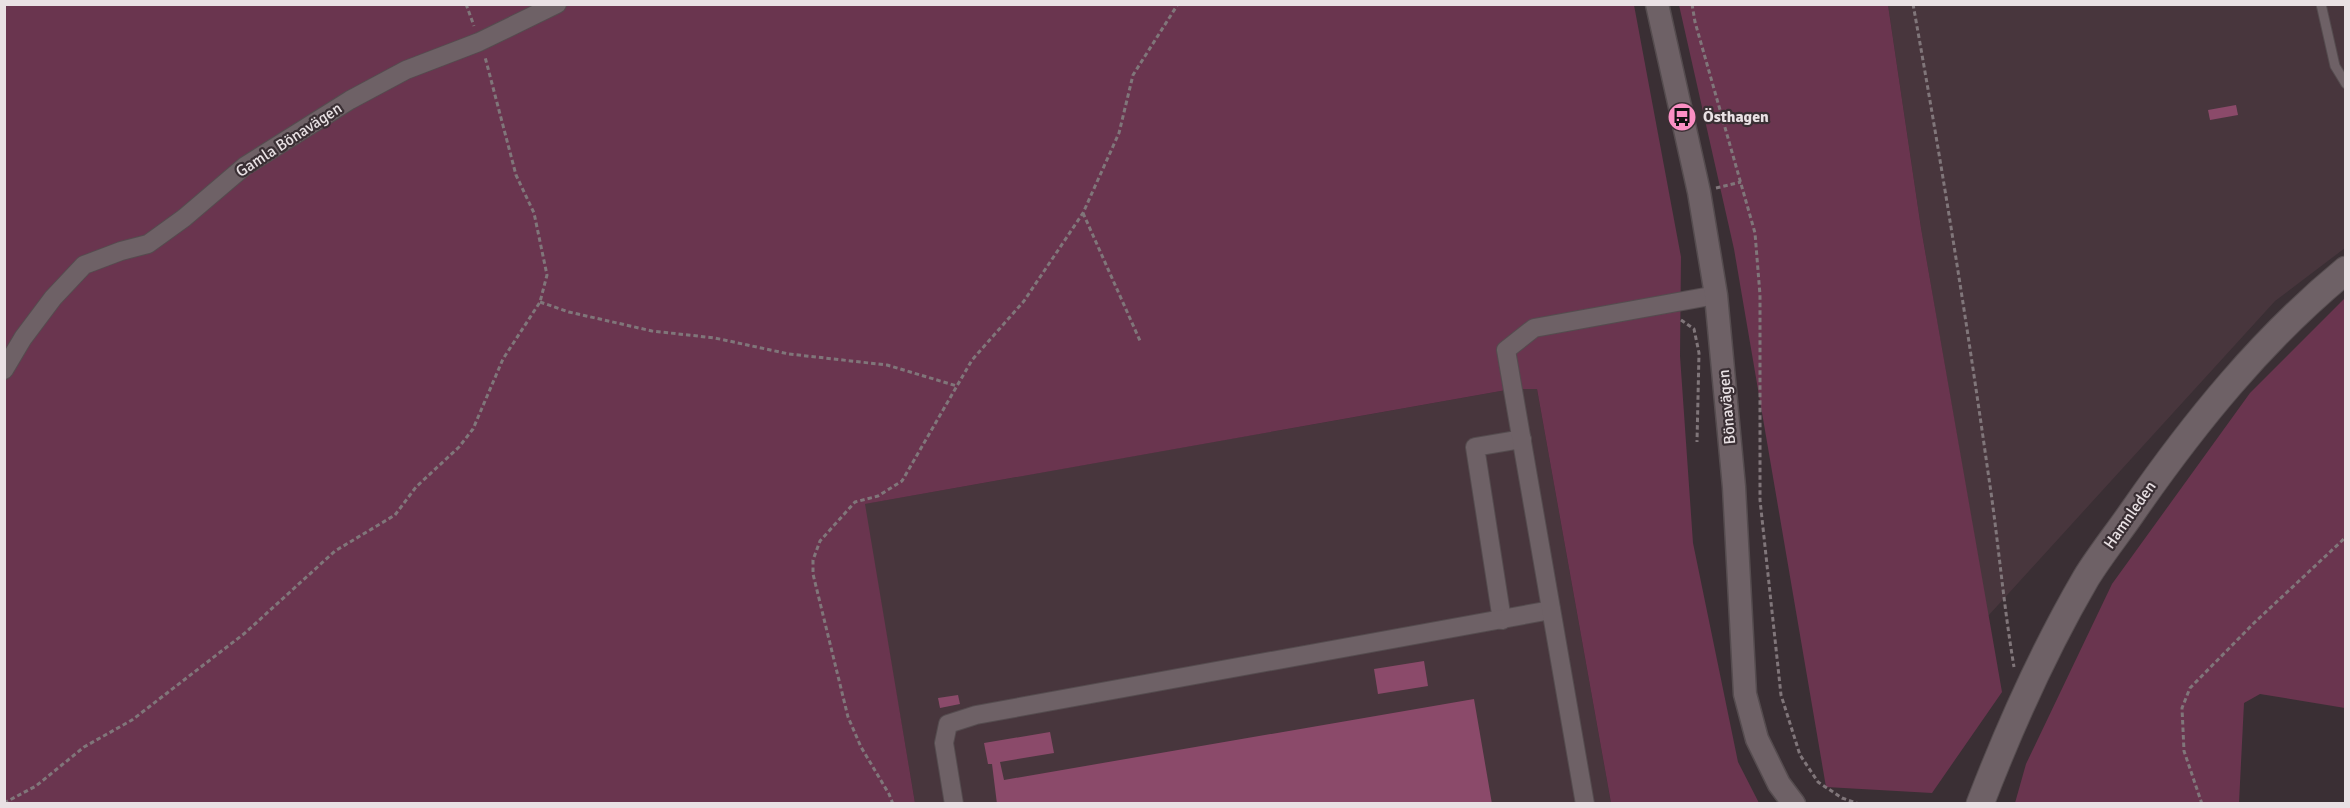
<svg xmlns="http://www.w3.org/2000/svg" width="2350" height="808" font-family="Signika,sans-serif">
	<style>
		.built { fill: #48363d }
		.green { fill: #6a354f }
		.building { fill: #8b4a6a }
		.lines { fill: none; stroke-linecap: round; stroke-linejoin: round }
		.service-casing { stroke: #554c4f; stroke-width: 11 }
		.minor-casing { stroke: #554c4f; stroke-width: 20 }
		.tertiary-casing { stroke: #554c4f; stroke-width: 25 }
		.secondary-casing { stroke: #554c4f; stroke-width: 29 }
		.path { stroke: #80767a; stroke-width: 3; stroke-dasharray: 4.5 3; stroke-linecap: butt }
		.service { stroke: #6e6166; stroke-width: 9 }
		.minor { stroke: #6e6166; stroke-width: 18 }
		.tertiary { stroke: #6e6166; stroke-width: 22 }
		.secondary { stroke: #6e6166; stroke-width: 27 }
		.labels { text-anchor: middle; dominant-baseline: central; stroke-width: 4.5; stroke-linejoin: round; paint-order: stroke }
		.poi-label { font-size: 16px; font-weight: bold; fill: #e9e1e4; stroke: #3a2f34; text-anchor: start }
		.street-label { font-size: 16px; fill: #e9e1e4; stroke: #3a2f34 }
	</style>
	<rect width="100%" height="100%" fill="#3a2f34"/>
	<!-- built -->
	<g class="built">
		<polygon points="1888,5 2345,5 2345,248 2275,301 1988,616 1921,228"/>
		<polygon points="1512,389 1537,389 1611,803 915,803 864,504"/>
	</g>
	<!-- green -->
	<g class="green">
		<polygon points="5,5 1634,5 1681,257 1680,356 1693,543 1738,762 1759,803 1611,803 1537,389 1512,389 865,504 915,803 5,804"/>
		<polygon points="1679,5 1888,5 1921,228 2002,692 1932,793 1826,787 1734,249"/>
		<polygon points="2345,298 2345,708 2260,694 2244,703 2239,803 2015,803 2026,764 2112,584 2250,393"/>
	</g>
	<!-- building -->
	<g class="building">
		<polygon points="2236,105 2238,115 2210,120 2208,110"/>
		<polygon points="1424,661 1428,686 1378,694 1374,669"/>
		<polygon points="958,695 960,704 940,708 938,698"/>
		<polygon points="1474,699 1492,804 997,804 992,764 988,764 984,743 1050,732 1054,753 1000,762 1004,780"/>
	</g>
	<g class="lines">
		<!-- service casing -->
		<g class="service-casing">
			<polyline id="service" points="2321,4 2335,66 2346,84"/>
		</g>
		<!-- minor casing -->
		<g class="minor-casing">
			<g id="minor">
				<polyline points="4,370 23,338 53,298 84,265 121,251 148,244 184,218 245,166 350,100 406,70 479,42 557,4"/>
				<polyline points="1502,620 1475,447 1522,439"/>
				<polyline points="954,804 944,743 948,724 976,715 1551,610"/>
				<polyline points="1585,804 1506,350 1534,328 1716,295"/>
			</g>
		</g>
		<!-- tertiary casing -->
		<g class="tertiary-casing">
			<polyline id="tertiary" points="1657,4 1699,192 1716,295 1734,487 1745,694 1757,739 1779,784 1794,804"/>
		</g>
		<!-- secondary casing -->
		<g class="secondary-casing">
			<path id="secondary" d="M 1980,804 C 2010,726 2044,650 2086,578 C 2100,555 2118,533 2133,511 C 2194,423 2262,339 2346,270"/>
		</g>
		<!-- path -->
		<g class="path">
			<polyline points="466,4 474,26"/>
			<polyline points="1692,4 1695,22 1755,233 1760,295 1760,500 1781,695 1800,755 1818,782 1842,798 1859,804"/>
			<path d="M 1913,4 C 1941,160 1966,316 1988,472 C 1998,537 2003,602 2014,667"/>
			<polyline points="1716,188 1741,182"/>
			<polyline points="1083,213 1141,343"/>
			<polyline points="540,302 569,312 652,331 715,338 789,354 887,365 957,386"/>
			<polyline points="1681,320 1694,329 1699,353 1697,442"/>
			<polyline points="4,803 36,786 84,747 132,720 245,633 335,551 395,515 416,487 459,447 473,429 503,359 540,302 547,275 534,213 516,175 485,57"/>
			<polyline points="893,804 889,794 861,747 848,717 813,574 813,560 820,541 855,502 878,496 902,481 972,360 1024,301 1083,213 1119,133 1133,75 1178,4"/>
			<polyline points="2202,804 2184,751 2182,708 2190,688 2254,623 2346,537"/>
		</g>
		<!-- service -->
		<use href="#service" class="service"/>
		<!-- minor -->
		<use href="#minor" class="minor"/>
		<!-- tertiary -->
		<use href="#tertiary" class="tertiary"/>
		<!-- secondary -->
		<use href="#secondary" class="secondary"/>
	</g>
	<!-- icons -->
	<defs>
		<g id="bus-disc" transform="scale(1.5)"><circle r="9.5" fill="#fb8fc4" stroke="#3a2f34"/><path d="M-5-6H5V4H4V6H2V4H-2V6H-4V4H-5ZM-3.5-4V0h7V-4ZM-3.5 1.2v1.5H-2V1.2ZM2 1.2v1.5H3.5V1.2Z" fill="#111"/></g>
	</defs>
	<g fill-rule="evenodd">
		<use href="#bus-disc" x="1682" y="117"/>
	</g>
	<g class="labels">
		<!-- poi labels -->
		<g class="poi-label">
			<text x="1703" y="117">Östhagen</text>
		</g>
		<!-- street labels -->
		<g class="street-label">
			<text transform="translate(289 140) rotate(-33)">Gamla Bönavägen</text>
			<text transform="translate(1727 407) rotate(-95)">Bönavägen</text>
			<text transform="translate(2130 515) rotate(-55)">Hamnleden</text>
		</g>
	</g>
	<!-- border -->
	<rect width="2350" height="808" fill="none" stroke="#e9e1e4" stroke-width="12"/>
</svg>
